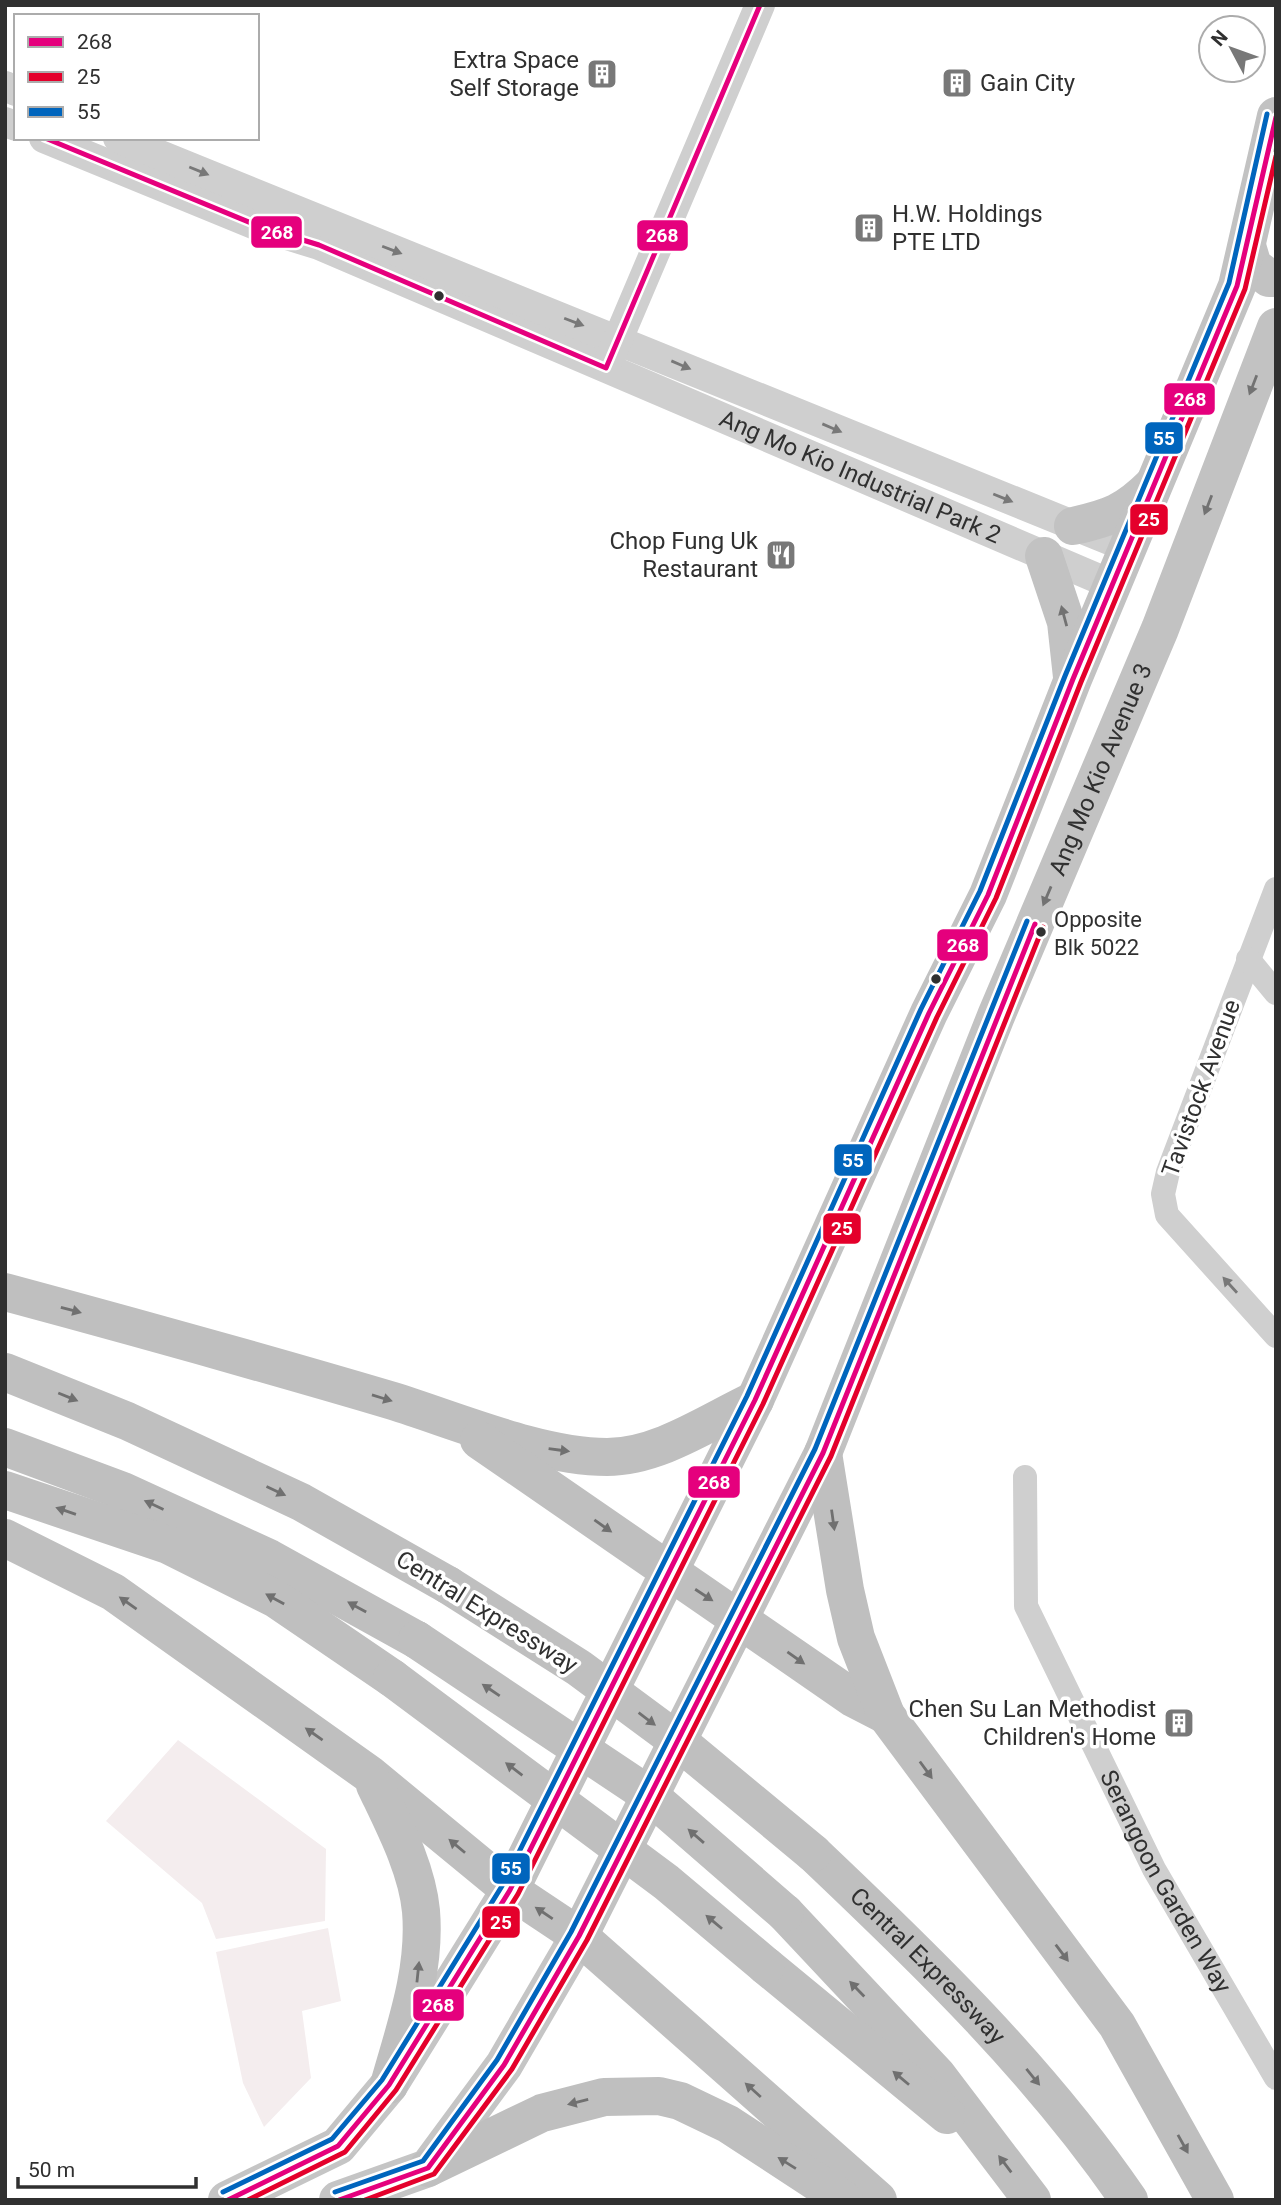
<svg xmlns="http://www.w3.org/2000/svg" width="1281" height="2205" font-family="Roboto,sans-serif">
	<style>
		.green { fill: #f4edee }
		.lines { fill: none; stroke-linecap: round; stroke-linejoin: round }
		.minor { stroke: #cfcfcf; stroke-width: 24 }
		.tertiary { stroke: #cfcfcf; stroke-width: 30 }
		.primary { stroke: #c5c5c5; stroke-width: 38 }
		.trunk { stroke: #c2c2c2; stroke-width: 38 }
		.motorway { stroke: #bfbfbf; stroke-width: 38 }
		.motorway-bridge { stroke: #bfbfbf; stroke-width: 38 }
		.bus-1-casing { stroke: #fff; stroke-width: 10 }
		.bus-2-casing { stroke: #fff; stroke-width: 10 }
		.bus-3-casing { stroke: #fff; stroke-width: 10 }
		.bus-1 { stroke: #e5007d; stroke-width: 5 }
		.bus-2 { stroke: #e4002b; stroke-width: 5 }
		.bus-3 { stroke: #0065bd; stroke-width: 5 }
		.oneway { fill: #787878 }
		.oneway2 { fill: #727272 }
		.oneway3 { fill: #707070 }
		.bus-dot { fill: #303030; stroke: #fff; stroke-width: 2.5 }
		.labels { text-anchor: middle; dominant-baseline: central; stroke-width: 7; stroke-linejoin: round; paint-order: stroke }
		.bus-label { font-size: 22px; fill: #303030; stroke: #fff; text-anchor: start }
		.poi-label { font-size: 24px; fill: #303030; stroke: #fff; text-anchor: end }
		.street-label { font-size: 24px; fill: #303030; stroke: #fff }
		.line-badge { stroke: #fff; stroke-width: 2.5 }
		.badge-label { font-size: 19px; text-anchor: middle; font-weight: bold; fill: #fff }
	</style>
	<rect width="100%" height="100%" fill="#fff"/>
	<!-- green -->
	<g class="green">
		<polygon points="178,1740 326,1849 325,1921 216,1939 202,1903 106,1821"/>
		<polygon points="328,1928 341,2001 302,2011 311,2078 264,2127 243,2083 216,1952"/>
	</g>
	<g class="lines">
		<!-- minor -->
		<g class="minor">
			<polyline points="1276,889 1168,1172 1163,1194 1167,1215 1276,1336"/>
			<polyline points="1248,959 1276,993"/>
			<path id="s1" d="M 1025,1477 L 1026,1606 L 1154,1869 L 1276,2078"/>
		</g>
		<!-- tertiary -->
		<g class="tertiary">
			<polyline points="5,86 16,91"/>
			<polyline points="5,122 16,126"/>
			<path id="s2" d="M 44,138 L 261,227 L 319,245 L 1113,585"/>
			<polyline points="118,138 1127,547"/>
			<polyline points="610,358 760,5"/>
		</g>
		<!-- primary -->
		<g class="primary">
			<polyline points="227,2200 338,2146 389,2085 510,1890"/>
			<polyline points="338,2200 428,2168 504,2065 579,1936"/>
		</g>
		<!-- trunk -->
		<g class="trunk">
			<polyline points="1247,246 1253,266 1269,278 1276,278"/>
			<path d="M 1073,526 C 1110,518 1126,512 1153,485"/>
			<polyline points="1044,556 1066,622 1072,677"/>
			<polyline points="510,1890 755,1400 929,1013 988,895 1073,679 1237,286 1276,116"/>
			<path id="s3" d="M 579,1936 L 823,1453 L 996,1016 L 1160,629 L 1276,327"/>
		</g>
		<!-- motorway -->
		<g class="motorway">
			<path d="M 5,1292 C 135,1327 264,1363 393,1401 C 457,1421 541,1457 607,1457 C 659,1457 710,1421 755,1400"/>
			<polyline points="5,1372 127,1421 301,1502 448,1585"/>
			<polyline points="479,1440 853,1698 886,1715"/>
			<polyline points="5,1447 123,1491 269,1558 417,1640"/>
			<polyline points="823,1453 845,1590 856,1638 886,1715 1117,2025 1215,2200"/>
			<polyline points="5,1490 168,1545 276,1599 392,1678"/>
			<polyline points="5,1538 113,1592 369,1774 510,1890 579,1936 878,2200"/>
			<path d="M 375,1785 C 393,1823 417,1868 421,1911 C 426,1971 405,2028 389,2085"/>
			<path id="s4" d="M 813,1853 C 927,1961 1040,2070 1129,2200"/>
			<polyline points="785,1913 937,2075 1032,2200"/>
			<polyline points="766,1966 947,2115"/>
			<polyline points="428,2168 542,2113 604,2097 659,2096 680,2101 728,2124 844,2200"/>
		</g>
		<!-- motorway-bridge -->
		<g class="motorway-bridge">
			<polyline points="448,1585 579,1668 679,1742 813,1853"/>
			<polyline points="417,1640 649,1795 785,1913"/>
			<polyline points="392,1678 666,1882 766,1966"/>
		</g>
		<!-- bus-1 casing -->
		<g class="bus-1-casing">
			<g id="bus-1">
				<polyline points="45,138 261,227 319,245 606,368 760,5"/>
				<polyline points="228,2200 338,2146 389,2085 510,1890 755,1400 929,1013 988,895 1073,679 1237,286 1276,117"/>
				<polyline points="339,2200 428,2168 504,2065 579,1936 823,1453 1035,924"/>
			</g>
		</g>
		<!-- bus-2 casing -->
		<g class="bus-2-casing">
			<g id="bus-2">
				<polyline points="248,2200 345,2152 396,2090 518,1894 763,1404 937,1017 996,898 1081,682 1245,289 1276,156"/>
				<polyline points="365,2200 434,2174 512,2069 587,1940 831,1456 1043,927"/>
			</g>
		</g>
		<!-- bus-3 casing -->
		<g class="bus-3-casing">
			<g id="bus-3">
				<polyline points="223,2192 332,2139 382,2080 502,1886 747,1396 921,1009 980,891 1065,676 1229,283 1267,114"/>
				<polyline points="335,2192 423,2161 497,2060 571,1932 815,1449 1027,921"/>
			</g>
		</g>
		<!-- bus-1 -->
		<use href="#bus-1" class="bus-1"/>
		<!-- bus-2 -->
		<use href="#bus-2" class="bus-2"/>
		<!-- bus-3 -->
		<use href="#bus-3" class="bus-3"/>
	</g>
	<!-- one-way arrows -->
	<defs><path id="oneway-solid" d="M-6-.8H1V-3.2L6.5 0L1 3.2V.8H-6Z" transform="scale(1.75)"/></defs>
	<g class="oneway">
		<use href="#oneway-solid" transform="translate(199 171) rotate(22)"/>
		<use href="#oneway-solid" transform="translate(392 250) rotate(21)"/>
		<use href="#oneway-solid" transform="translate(574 322) rotate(21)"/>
		<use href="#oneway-solid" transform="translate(681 365) rotate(23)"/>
		<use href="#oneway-solid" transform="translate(832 428) rotate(23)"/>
		<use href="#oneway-solid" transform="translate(1003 498) rotate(22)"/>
		<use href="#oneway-solid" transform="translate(1230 1285) rotate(-132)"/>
	</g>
	<g class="oneway2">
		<use href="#oneway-solid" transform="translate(1253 385) rotate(111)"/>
		<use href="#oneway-solid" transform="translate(1208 505) rotate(111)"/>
		<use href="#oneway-solid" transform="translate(1064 616) rotate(-105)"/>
		<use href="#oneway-solid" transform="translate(1047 896) rotate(113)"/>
	</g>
	<g class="oneway3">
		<use href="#oneway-solid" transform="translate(71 1310) rotate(15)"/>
		<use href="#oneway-solid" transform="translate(68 1397) rotate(22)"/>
		<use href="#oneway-solid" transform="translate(382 1398) rotate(17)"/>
		<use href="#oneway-solid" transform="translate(559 1450) rotate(8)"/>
		<use href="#oneway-solid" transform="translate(276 1491) rotate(25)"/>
		<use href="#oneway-solid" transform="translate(154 1505) rotate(-155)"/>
		<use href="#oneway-solid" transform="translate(66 1511) rotate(-161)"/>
		<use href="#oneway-solid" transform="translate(833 1520) rotate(82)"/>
		<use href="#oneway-solid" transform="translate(603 1526) rotate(35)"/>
		<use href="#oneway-solid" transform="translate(704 1595) rotate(33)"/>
		<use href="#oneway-solid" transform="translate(275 1599) rotate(-151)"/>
		<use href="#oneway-solid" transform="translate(128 1603) rotate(-145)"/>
		<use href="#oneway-solid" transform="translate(357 1607) rotate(-151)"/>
		<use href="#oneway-solid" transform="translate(796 1658) rotate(35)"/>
		<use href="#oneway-solid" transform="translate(491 1690) rotate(-146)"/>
		<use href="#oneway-solid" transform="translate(647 1719) rotate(37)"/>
		<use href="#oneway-solid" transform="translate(314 1734) rotate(-145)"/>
		<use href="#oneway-solid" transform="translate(514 1769) rotate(-143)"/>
		<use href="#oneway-solid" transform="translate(926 1770) rotate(54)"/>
		<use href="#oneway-solid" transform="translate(696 1836) rotate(-139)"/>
		<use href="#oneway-solid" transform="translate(457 1846) rotate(-140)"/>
		<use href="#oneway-solid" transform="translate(544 1913) rotate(-146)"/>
		<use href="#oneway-solid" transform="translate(714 1922) rotate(-140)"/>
		<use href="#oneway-solid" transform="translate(1062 1953) rotate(53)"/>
		<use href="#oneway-solid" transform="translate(418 1972) rotate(-84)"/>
		<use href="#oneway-solid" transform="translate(857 1989) rotate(-134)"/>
		<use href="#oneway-solid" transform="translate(1033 2077) rotate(51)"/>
		<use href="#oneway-solid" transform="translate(901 2078) rotate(-140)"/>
		<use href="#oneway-solid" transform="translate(753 2090) rotate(-138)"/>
		<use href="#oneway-solid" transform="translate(578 2102) rotate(166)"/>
		<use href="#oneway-solid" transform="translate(1183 2144) rotate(61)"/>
		<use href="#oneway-solid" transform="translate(787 2163) rotate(-148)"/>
		<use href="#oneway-solid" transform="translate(1005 2164) rotate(-127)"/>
	</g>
	<!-- icons -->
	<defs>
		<g id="building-square" transform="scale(1.575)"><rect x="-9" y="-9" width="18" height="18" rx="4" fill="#787878" stroke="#fff"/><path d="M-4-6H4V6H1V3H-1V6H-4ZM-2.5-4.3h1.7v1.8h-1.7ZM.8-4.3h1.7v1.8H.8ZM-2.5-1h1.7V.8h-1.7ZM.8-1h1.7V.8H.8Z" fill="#fff"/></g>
		<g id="restaurant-square" transform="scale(1.575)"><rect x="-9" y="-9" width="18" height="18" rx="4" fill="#787878" stroke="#fff"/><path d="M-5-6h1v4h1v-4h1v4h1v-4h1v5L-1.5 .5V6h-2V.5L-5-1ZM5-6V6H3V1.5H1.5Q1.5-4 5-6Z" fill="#fff"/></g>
	</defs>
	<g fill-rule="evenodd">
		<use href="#building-square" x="602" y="74"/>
		<use href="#building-square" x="957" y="83"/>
		<use href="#building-square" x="869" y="228"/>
		<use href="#restaurant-square" x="781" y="555"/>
		<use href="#building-square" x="1179" y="1723"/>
	</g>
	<!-- markers -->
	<g class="bus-dot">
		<circle cx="439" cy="296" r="6"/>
		<circle cx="1041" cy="932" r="6"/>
		<circle cx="936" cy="979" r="6"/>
	</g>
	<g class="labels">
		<!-- bus labels -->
		<g class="bus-label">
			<text x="1054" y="919">Opposite<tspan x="1054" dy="28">Blk 5022</tspan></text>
		</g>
		<!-- poi labels -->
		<g class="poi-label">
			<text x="579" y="60">Extra Space<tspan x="579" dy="28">Self Storage</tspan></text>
			<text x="980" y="83" text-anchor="start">Gain City</text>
			<text x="892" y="214" text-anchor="start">H.W. Holdings<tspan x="892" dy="28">PTE LTD</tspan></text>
			<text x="758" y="541">Chop Fung Uk<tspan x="758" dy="28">Restaurant</tspan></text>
			<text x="1156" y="1709">Chen Su Lan Methodist<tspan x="1156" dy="28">Children's Home</tspan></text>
		</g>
		<!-- street labels -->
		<g class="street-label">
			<text stroke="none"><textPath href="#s2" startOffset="884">Ang Mo Kio Industrial Park 2</textPath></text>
			<text stroke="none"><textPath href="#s3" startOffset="1279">Ang Mo Kio Avenue 3</textPath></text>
			<text transform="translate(1201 1088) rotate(-70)">Tavistock Avenue</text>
			<text transform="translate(487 1612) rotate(32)">Central Expressway</text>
			<text stroke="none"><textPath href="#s1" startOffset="438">Serangoon Garden Way</textPath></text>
			<text stroke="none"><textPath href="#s4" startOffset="161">Central Expressway</textPath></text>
		</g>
	</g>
	<g class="line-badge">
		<rect x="250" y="215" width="53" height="34" rx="7" fill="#e5007d"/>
		<rect x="636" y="219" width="53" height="33" rx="7" fill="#e5007d"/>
		<rect x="1163" y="382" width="53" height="34" rx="7" fill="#e5007d"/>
		<rect x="1144" y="421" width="40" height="34" rx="7" fill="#0065bd"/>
		<rect x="1129" y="503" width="40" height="33" rx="7" fill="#e4002b"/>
		<rect x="936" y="928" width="53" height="34" rx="7" fill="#e5007d"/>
		<rect x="833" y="1143" width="40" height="34" rx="7" fill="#0065bd"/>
		<rect x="822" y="1212" width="40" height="33" rx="7" fill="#e4002b"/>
		<rect x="687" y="1465" width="54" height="34" rx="7" fill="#e5007d"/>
		<rect x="491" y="1852" width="40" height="33" rx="7" fill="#0065bd"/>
		<rect x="481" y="1905" width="40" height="34" rx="7" fill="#e4002b"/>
		<rect x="412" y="1988" width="53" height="34" rx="7" fill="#e5007d"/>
	</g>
	<g class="badge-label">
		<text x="277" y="239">268</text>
		<text x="662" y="242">268</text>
		<text x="1190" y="406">268</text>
		<text x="1164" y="445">55</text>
		<text x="1149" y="526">25</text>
		<text x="963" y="952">268</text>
		<text x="853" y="1167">55</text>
		<text x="842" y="1235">25</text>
		<text x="714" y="1489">268</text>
		<text x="511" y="1875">55</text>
		<text x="501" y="1929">25</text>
		<text x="438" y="2012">268</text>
	</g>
	<!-- border -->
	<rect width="1281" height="2205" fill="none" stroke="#303030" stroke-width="14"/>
	<!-- legend -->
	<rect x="14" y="14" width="245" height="126" fill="#ffffff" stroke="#acacac" stroke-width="2"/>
	<rect x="28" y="37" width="35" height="10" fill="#e5007d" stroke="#acacac" stroke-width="2"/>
	<text x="77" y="49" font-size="21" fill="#303030">268</text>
	<rect x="28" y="72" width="35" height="10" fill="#e4002b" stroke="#acacac" stroke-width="2"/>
	<text x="77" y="84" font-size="21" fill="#303030">25</text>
	<rect x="28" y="107" width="35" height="10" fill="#0065bd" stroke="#acacac" stroke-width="2"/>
	<text x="77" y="119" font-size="21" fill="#303030">55</text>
	<!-- north arrow -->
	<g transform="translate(1232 49) rotate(311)"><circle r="33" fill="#ffffff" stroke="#acacac" stroke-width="2"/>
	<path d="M0-5L12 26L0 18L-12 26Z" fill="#787878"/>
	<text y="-10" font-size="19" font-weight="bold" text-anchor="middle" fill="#303030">N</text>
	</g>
	<!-- scale -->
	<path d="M18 2177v10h178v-10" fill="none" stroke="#303030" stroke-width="3.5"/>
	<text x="28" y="2177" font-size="21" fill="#303030" stroke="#ffffff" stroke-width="5" paint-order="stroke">50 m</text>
</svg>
